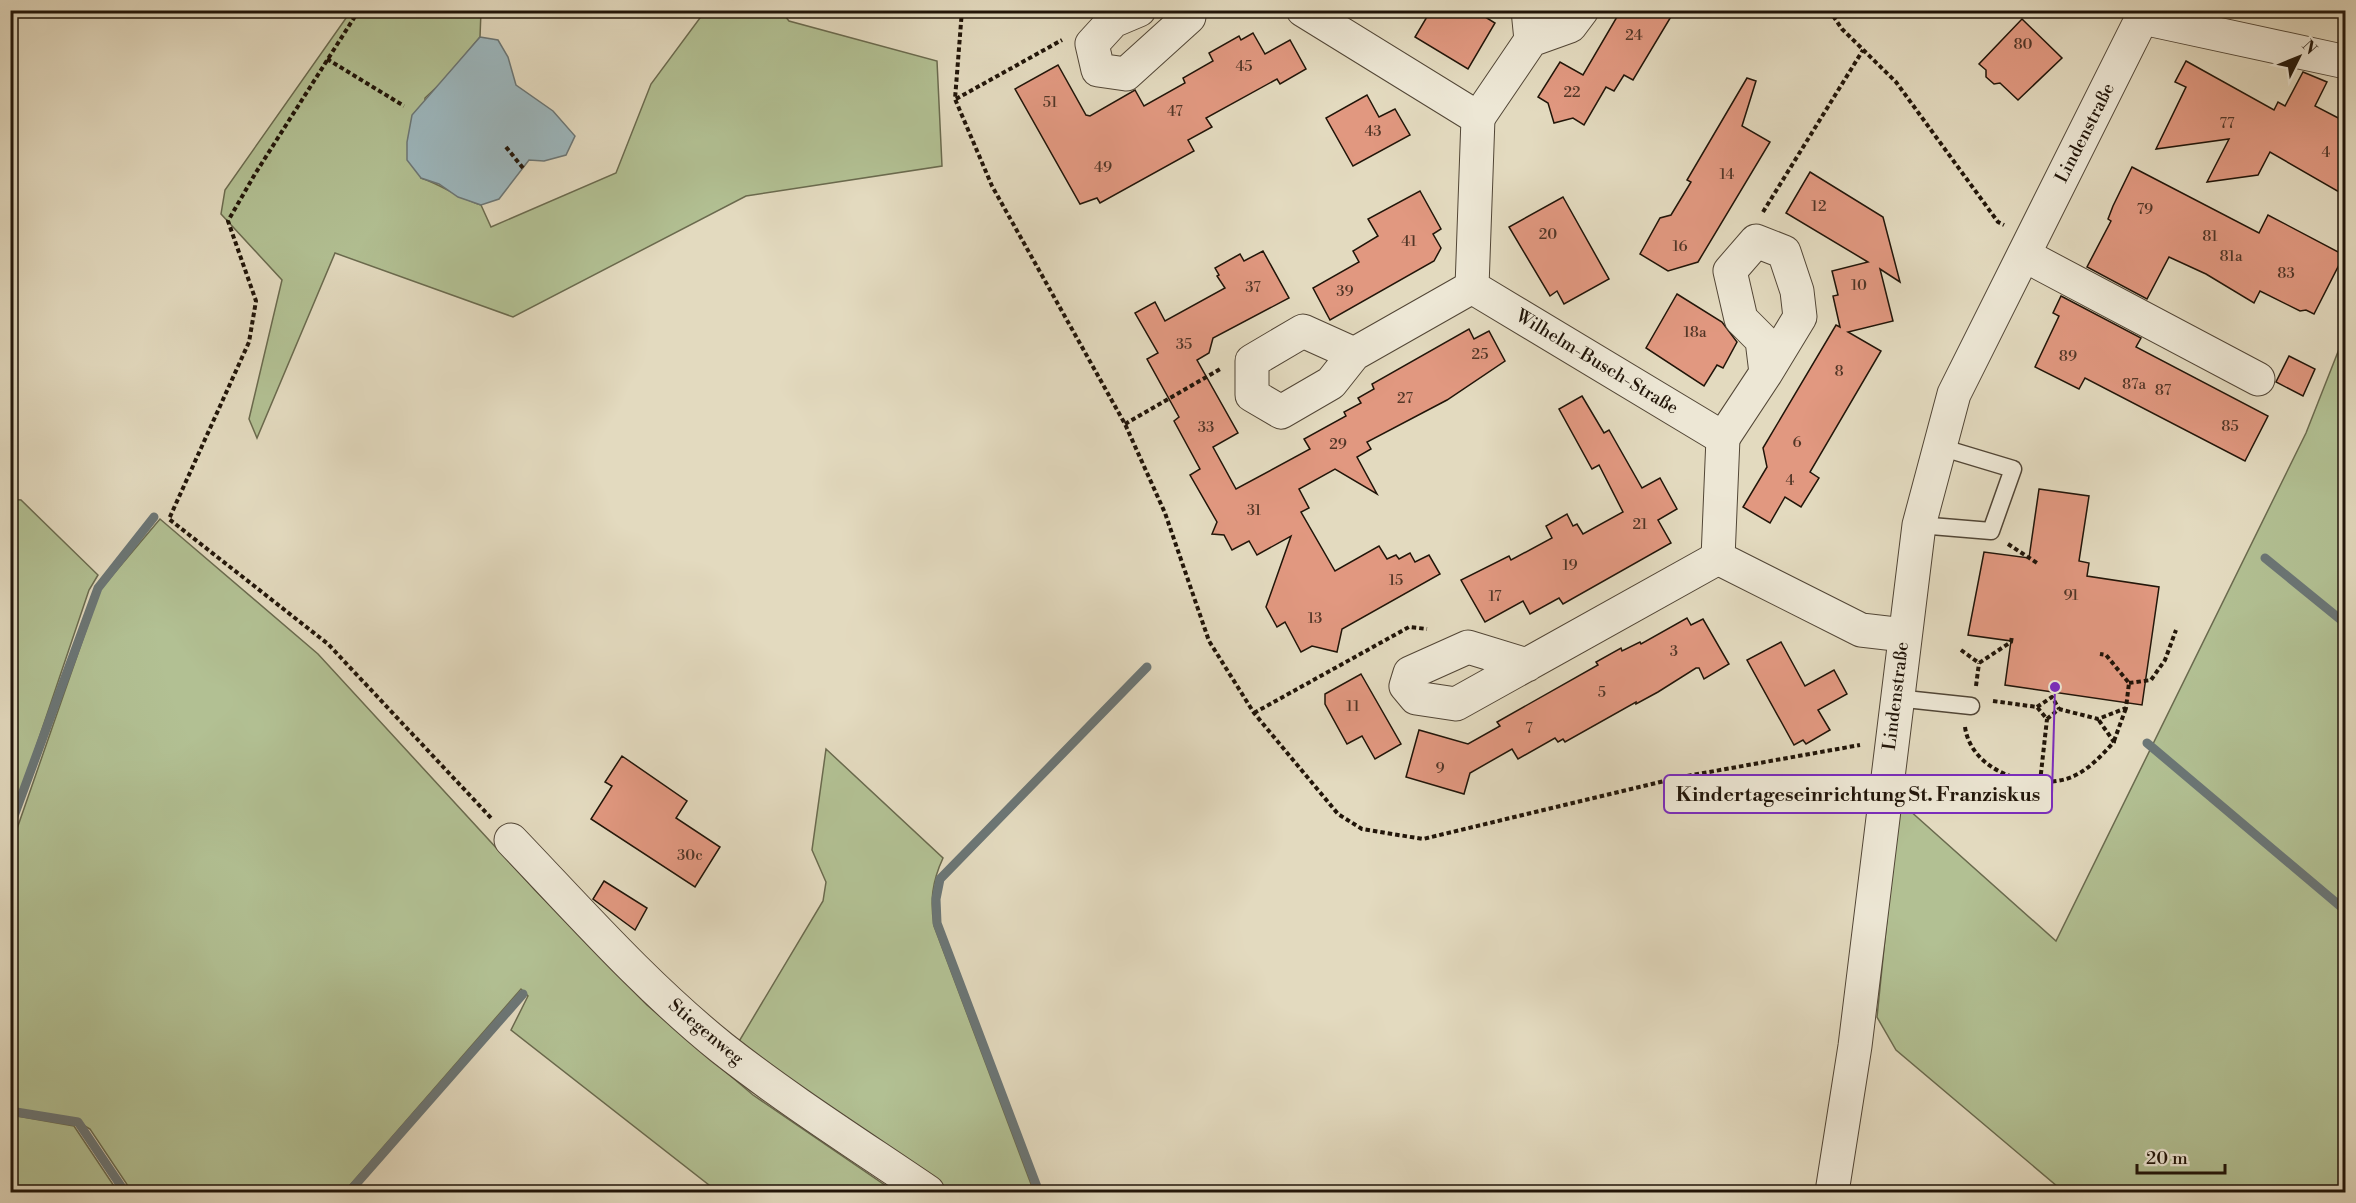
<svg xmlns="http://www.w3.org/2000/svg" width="2356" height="1203" font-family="'Libre Bodoni',serif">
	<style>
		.green { fill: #b2c093; stroke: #6a6a4e; stroke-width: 1.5 }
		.water { fill: #9cb7be; stroke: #6b7676; stroke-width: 1.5 }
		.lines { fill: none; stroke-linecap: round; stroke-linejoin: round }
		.stream { stroke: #6b7676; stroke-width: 9 }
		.building { fill: #e19880; stroke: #211509; stroke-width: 1.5 }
		.service-casing { stroke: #524636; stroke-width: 19 }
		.minor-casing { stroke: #524636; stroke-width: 35 }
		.path { stroke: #211509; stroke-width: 4; stroke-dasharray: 4.5 3; stroke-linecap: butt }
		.service { stroke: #ede7d5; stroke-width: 16 }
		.minor { stroke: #ede7d5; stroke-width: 33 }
		.labels { text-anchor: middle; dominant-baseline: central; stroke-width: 5; stroke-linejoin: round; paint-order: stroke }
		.number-label { font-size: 15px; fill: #513627 }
		.street-label { font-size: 18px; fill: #211509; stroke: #ede7d5 }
		.leader { fill: none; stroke: #7b2cbf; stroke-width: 2 }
		.callout-dot { fill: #7b2cbf; stroke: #ede7d5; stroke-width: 2 }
		.callout { fill: #ede7d5; stroke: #7b2cbf; stroke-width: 2 }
		.callout-label { font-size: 20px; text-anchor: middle; font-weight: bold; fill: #211509 }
	</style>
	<rect width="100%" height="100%" fill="#e3dabf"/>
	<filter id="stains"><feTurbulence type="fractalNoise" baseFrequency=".00333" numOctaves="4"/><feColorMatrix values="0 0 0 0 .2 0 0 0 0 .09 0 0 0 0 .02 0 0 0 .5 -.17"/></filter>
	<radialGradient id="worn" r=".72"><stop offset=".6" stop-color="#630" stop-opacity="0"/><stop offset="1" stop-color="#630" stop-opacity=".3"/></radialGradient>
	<!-- green -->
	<g class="green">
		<path d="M 351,11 L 481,11 L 480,37 L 442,82 L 425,98 L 421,178 C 442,185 459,198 481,205 L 491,227 L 616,173 L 651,84 L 700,18 L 696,11 L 781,11 L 789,21 L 937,61 L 942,166 L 746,196 L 513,317 L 335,253 L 257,438 L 249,419 L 282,280 L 221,214 L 225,190 Z"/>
		<polygon points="2345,334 2345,1192 2064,1192 1896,1050 1877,1017 1899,801 2056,941 2306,433"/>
		<polygon points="11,499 21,500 98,575 89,590 11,821"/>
		<polygon points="160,519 318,654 535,890 647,1005 753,1095 895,1192 718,1192 511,1030 528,996 521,989 344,1192 132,1192 90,1129 75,1120 11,1109 11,846 100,590"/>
		<path d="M 826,749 L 943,858 C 932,882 930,900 934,926 L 1034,1192 L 949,1192 L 738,1043 L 823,901 L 826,882 L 812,850 Z"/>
		<polygon points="11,1115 74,1126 118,1192 11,1192"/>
	</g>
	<!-- water -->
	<polygon class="water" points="480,37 498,40 508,57 516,85 553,111 575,136 566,155 544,161 529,160 499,199 481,205 458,197 439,184 421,178 407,160 407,142 412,115"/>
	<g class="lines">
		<!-- stream -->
		<g class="stream">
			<polyline points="2265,558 2346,624"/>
			<polyline points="2147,743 2346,911"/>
			<polyline points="10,827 98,588 154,517"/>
			<polyline points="10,1111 78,1122 125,1192"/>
			<polyline points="349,1192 523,994"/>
			<polyline points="1039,1192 937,923 936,899 940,879 1147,667"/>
		</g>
	</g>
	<!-- building -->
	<g class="building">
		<polygon points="1431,10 1474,10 1495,23 1468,69 1415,37"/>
		<polygon points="1621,10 1675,10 1633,80 1624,75 1614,91 1606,87 1584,125 1573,118 1554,123 1548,103 1538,97 1560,62 1583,75"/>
		<polygon points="2022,19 2062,58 2018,100 2000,83 1994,84 1986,77 1986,70 1979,64"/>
		<polygon points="1253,33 1265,54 1290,40 1306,69 1280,84 1277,79 1206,118 1212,127 1188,140 1194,151 1100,203 1097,198 1080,204 1015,89 1058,65 1086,115 1090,116 1135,90 1144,106 1185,83 1183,78 1213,61 1209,53 1239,36 1241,40"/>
		<polygon points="2186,61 2274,110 2278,102 2285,106 2303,72 2327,82 2315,106 2346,122 2346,196 2270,152 2258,175 2207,182 2229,139 2156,149 2186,87 2175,82"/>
		<polygon points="1747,78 1756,81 1742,126 1770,142 1698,262 1668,271 1640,254 1660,218 1671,215 1691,182 1687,180"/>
		<polygon points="1367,95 1379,117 1395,109 1410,135 1353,166 1326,118"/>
		<polygon points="2132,167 2259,233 2268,215 2344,255 2314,314 2306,310 2300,311 2260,291 2254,303 2206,274 2169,257 2147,299 2087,267 2111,221 2108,219 2113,206"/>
		<polygon points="1810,172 1883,217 1900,282 1880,269 1893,321 1848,332 1881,351 1810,472 1819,478 1801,507 1785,497 1770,523 1743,507 1767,467 1763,448 1836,325 1840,327 1833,296 1838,295 1832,271 1868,262 1786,213"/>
		<polygon points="1420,191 1441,229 1433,234 1441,248 1434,261 1330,320 1313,288 1359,262 1353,251 1378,236 1368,219"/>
		<polygon points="1563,197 1609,279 1564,304 1557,291 1550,296 1509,227"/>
		<polygon points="1263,251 1289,298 1213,338 1209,353 1197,360 1238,433 1213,447 1236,489 1310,449 1304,439 1346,416 1344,412 1361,403 1358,398 1374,389 1372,384 1469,329 1474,339 1489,331 1505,361 1447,400 1367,442 1371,449 1357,457 1377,494 1335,469 1299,489 1309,508 1301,512 1335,571 1379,546 1387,559 1396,555 1399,559 1410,553 1415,562 1429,555 1440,574 1342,629 1337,652 1312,646 1301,652 1285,622 1277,627 1266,607 1291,536 1257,555 1249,541 1232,550 1224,535 1212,534 1217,522 1190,475 1200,469 1174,421 1179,417 1147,359 1158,353 1135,313 1155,302 1165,321 1225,288 1217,276 1219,275 1215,268 1240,254 1244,261"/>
		<polygon points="1677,294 1722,322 1737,342 1723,368 1717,365 1704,386 1646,348"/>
		<polygon points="2061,296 2141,338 2136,347 2268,416 2245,461 2085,378 2079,389 2035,367 2059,316 2053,313"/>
		<polygon points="2289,356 2315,369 2303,396 2276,382"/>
		<polygon points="1582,396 1604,433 1609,430 1642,488 1660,478 1677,509 1658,520 1671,543 1563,604 1559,598 1530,614 1523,601 1485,622 1461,580 1509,556 1511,560 1552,538 1546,526 1567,514 1573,526 1577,524 1583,534 1623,512 1599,465 1592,469 1559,409"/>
		<polygon points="2039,489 2089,496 2079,561 2089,563 2087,576 2159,587 2142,705 2005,685 2011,641 1968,635 1984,552 2029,558"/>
		<polygon points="1687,618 1691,625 1703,619 1729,664 1704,679 1699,668 1696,668 1658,692 1636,704 1636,702 1565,742 1563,739 1558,742 1555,738 1518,759 1512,749 1470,773 1464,794 1406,777 1419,730 1468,744 1500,726 1497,722 1598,665 1596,662 1621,648 1622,651 1640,642 1641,644"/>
		<polygon points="1781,642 1805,686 1834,670 1847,694 1818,710 1830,730 1806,744 1803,740 1794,745 1747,660"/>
		<polygon points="1361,674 1401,744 1375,759 1362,736 1347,744 1325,704 1325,694"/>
		<polygon points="622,756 687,801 676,818 720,847 695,887 591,819 612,786 605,782"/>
		<polygon points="604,881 647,908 635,930 593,899"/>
	</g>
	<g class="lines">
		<!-- service casing -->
		<g class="service-casing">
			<g id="service">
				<polyline points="1919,525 1991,531 2013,469 1940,447"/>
				<polyline points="1896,698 1971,706"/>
			</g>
		</g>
		<!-- minor casing -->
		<g class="minor-casing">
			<g id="minor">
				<polyline points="1139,10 1113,21 1092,44 1098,70 1126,74 1189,17"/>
				<polyline points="1303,10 1478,118 1472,287 1723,438 1718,558 1861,630 1904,635"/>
				<polyline points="1528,10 1531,40"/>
				<polyline points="2143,18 2346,62"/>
				<polyline points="1478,118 1531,40 1570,26 1582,10"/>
				<polyline points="2024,255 2258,379"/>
				<polyline points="1354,354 1303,331 1252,361 1252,395 1281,412 1331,383 1354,354 1472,287"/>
				<polyline points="1723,438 1766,373 1762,340 1741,319 1730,271 1756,241 1784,252 1797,291 1800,317 1766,373"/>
				<polyline points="1527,665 1468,647 1410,673 1406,686 1416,698 1456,704 1718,558"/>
				<path d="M 511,840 C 579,911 645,986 722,1048 C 788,1100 859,1145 928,1192"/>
				<polyline points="1832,1192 1855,1046 1919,525 1954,394 2146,10"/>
			</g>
		</g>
		<!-- path -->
		<g class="path">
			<polyline points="359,10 255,174 228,221 256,301 249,342 169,519 328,644 492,819"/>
			<polyline points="962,10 955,99 992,186 1125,424 1165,513 1209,641 1254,713 1338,814 1362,829 1423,839 1681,777 1860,745"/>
			<polyline points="1829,10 1842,29 1896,82 1998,222 2004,225"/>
			<polyline points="327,59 404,106"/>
			<polyline points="956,99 1062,40"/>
			<polyline points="506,147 523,168"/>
			<polyline points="1763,212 1863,50"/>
			<polyline points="1125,424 1222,368"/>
			<polyline points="2008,544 2037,563"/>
			<polyline points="1961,650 1979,663 2011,642 2012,636"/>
			<polyline points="2129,683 2151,680 2165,660 2176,630"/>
			<polyline points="1976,686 1979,663"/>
			<polyline points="1993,701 2037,707 2047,719 2059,709 2098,719 2126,708 2129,683 2106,655 2100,654"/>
			<polyline points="2037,707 2052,697 2059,709"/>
			<polyline points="1254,713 1409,627 1427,629"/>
			<path d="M 1965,727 C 1971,770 2027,790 2066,779 C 2086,773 2100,757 2114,742 L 2098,719"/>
			<polyline points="2114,741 2126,708"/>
			<polyline points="2040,782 2047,719"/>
		</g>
		<!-- service -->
		<use href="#service" class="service"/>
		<!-- minor -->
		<use href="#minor" class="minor"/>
	</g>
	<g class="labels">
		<!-- number labels -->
		<g class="number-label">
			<text x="1634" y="35">24</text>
			<text x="2023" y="44">80</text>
			<text x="1244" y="66">45</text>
			<text x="1572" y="92">22</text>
			<text x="1050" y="102">51</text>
			<text x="1175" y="111">47</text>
			<text x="2227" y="123">77</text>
			<text x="1373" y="131">43</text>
			<text x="2326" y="152">4</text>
			<text x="1103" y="167">49</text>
			<text x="1727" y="174">14</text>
			<text x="1819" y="206">12</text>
			<text x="2145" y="209">79</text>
			<text x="1548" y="234">20</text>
			<text x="2210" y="236">81</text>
			<text x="1409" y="241">41</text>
			<text x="1680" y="246">16</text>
			<text x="2231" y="256">81a</text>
			<text x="2286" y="273">83</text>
			<text x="1859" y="285">10</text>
			<text x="1253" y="287">37</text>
			<text x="1345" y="291">39</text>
			<text x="1695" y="332">18a</text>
			<text x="1184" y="344">35</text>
			<text x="1480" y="354">25</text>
			<text x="2068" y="356">89</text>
			<text x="1839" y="371">8</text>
			<text x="2134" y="384">87a</text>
			<text x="2163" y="390">87</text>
			<text x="1405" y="398">27</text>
			<text x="2230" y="426">85</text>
			<text x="1206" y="427">33</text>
			<text x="1797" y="442">6</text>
			<text x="1338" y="444">29</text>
			<text x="1790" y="480">4</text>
			<text x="1254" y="510">31</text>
			<text x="1640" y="524">21</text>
			<text x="1570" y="565">19</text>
			<text x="1396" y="580">15</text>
			<text x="2071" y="595">91</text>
			<text x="1495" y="596">17</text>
			<text x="1315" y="618">13</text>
			<text x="1674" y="651">3</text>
			<text x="1602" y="692">5</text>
			<text x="1353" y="706">11</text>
			<text x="1529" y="728">7</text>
			<text x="1440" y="768">9</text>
			<text x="690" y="855">30c</text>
		</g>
		<!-- street labels -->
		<g class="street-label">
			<text transform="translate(2085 133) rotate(-63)">Lindenstraße</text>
			<text transform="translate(1597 362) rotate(31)">Wilhelm-Busch-Straße</text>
			<text transform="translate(1896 696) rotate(-83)">Lindenstraße</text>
			<text transform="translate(706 1032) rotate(40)">Stiegenweg</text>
		</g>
	</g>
	<!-- callouts -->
	<path class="leader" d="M2055 687L2052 794"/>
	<circle class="callout-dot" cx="2055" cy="687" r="6"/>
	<rect class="callout" x="1664" y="775" width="388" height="38" rx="6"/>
	<g class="callout-label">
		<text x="1858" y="801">Kindertageseinrichtung St. Franziskus</text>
	</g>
	<!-- margin -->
	<rect width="2356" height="1203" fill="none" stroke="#e3dabf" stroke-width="36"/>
	<rect x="12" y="12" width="2332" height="1179" fill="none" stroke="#211509" stroke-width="3"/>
	<rect x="18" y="18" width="2320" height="1167" fill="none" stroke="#211509" stroke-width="1.5"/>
	<!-- north arrow -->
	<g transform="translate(2299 57) rotate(47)" stroke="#ede7d5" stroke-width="4.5" paint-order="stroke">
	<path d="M0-4.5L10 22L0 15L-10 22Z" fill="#211509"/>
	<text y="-9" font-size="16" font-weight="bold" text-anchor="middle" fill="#211509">N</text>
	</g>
	<!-- scale -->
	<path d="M2137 1164v9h88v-9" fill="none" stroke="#211509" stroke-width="3"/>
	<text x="2146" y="1164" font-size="18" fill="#211509" stroke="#ede7d5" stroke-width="4.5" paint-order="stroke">20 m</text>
	<rect width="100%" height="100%" filter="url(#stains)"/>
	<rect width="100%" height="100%" fill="url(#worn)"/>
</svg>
